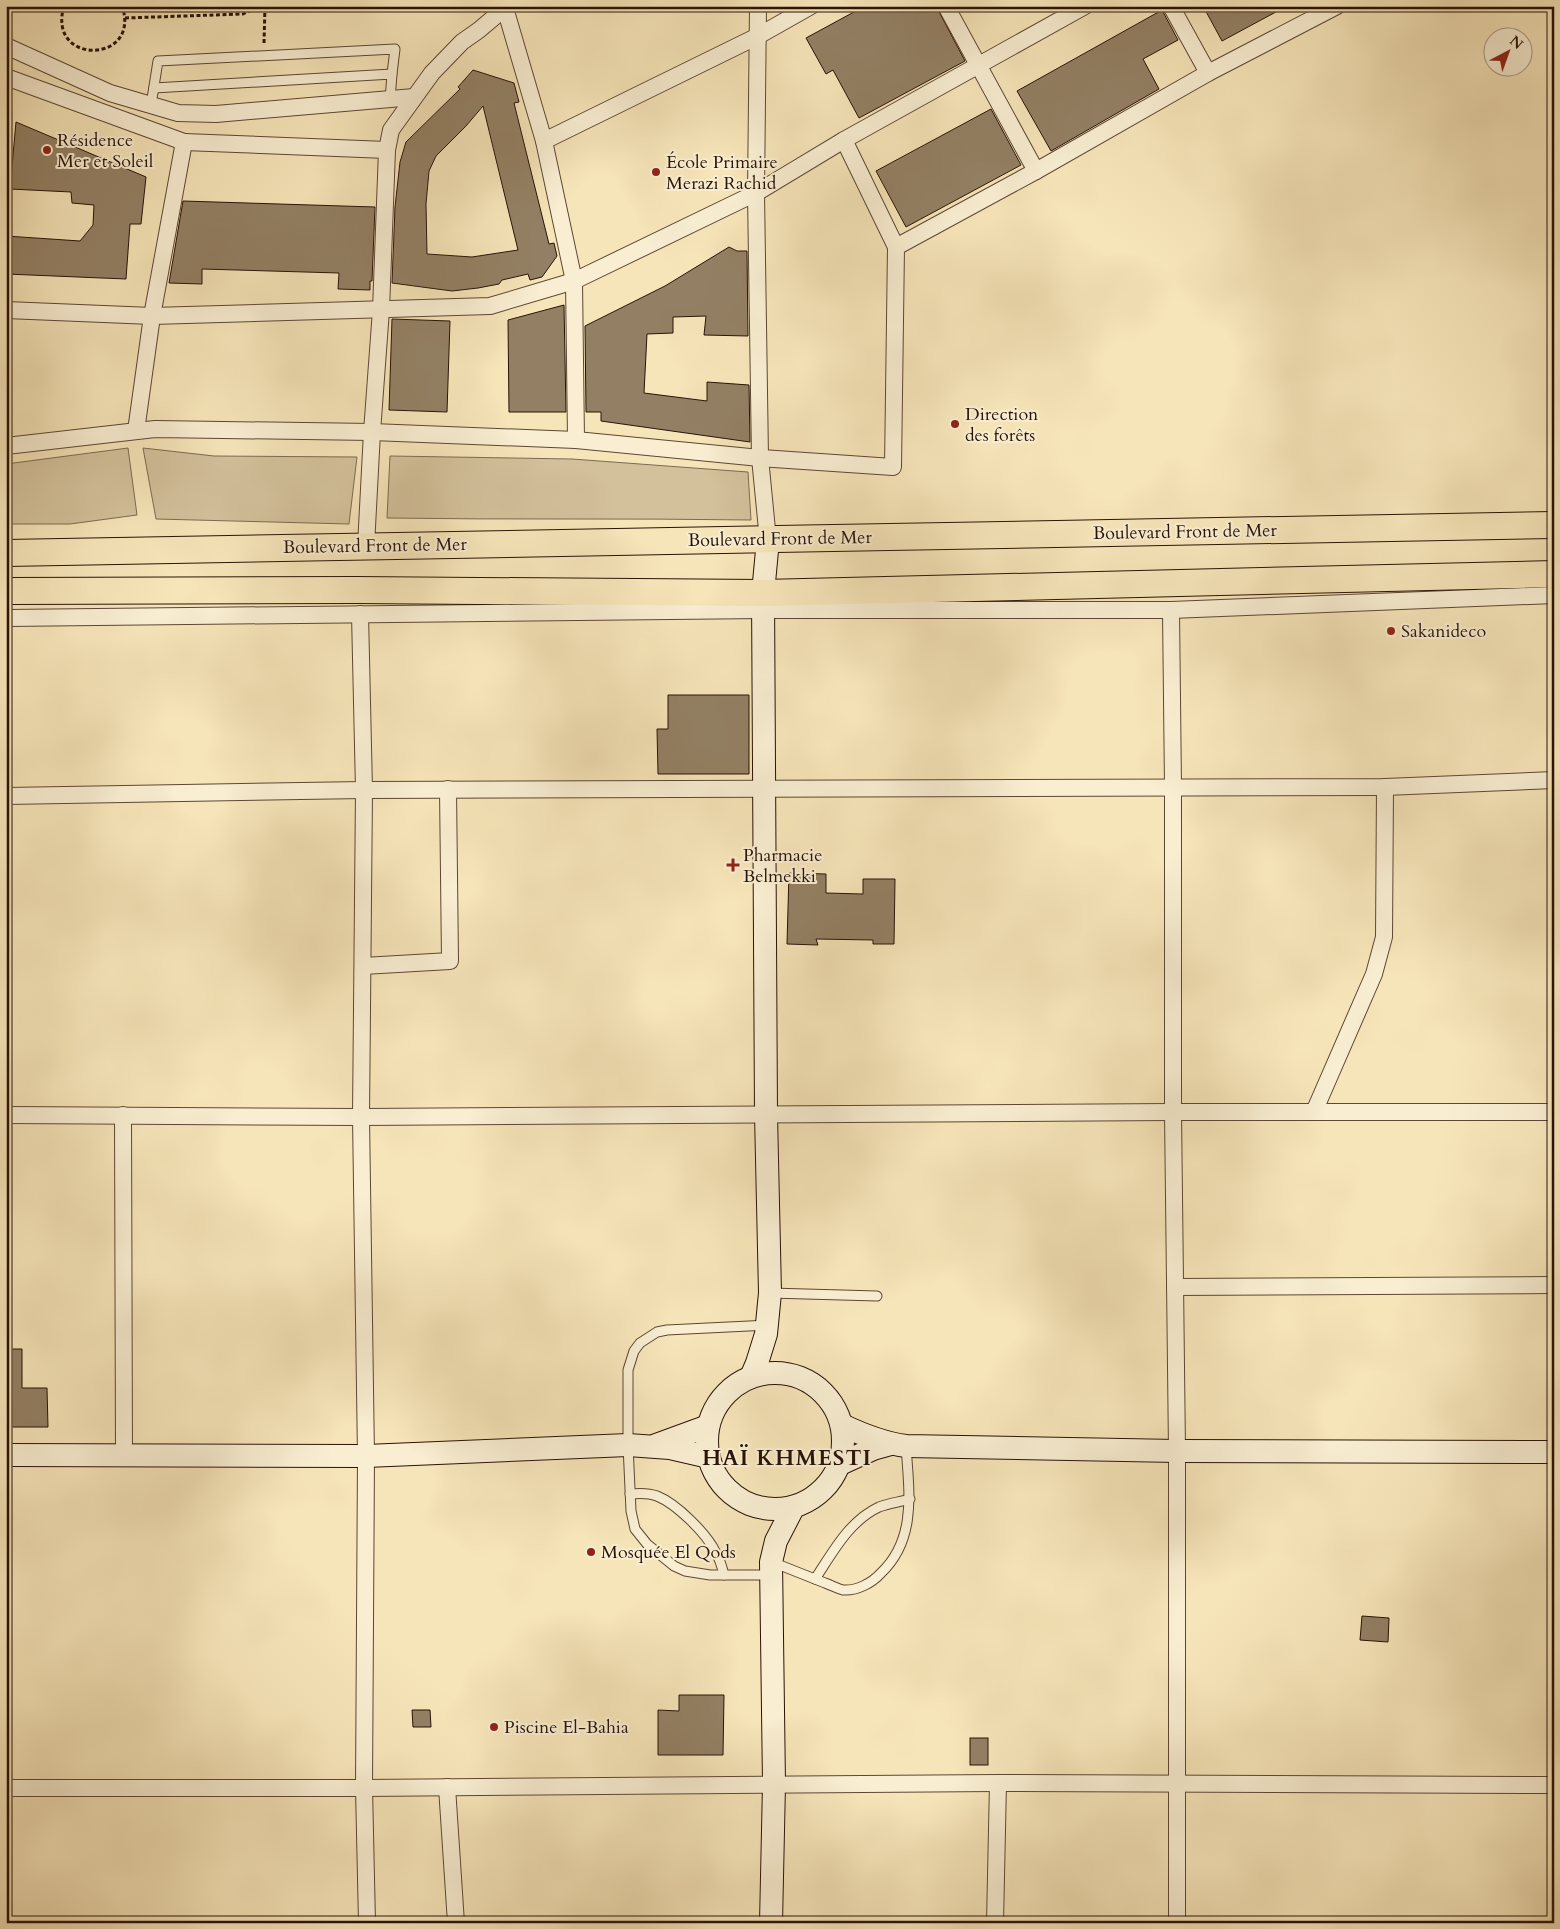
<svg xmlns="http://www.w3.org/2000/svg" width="1560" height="1929" font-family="Cardo,serif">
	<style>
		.green { fill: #d3c19b; stroke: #7e6a51 }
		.building { fill: #938064; stroke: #281207; fill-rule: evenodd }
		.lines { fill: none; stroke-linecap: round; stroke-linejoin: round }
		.lane-casing { stroke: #5c4734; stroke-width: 11 }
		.street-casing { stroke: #5c4734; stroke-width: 18 }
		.secondary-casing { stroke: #281207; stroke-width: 24 }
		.primary-casing { stroke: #281207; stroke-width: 28 }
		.path { stroke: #281207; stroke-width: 3; stroke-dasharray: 4 2.5; stroke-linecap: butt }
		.lane { stroke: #f9eed2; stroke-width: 9 }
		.street { stroke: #f9eed2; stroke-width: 16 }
		.secondary { stroke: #f9eed2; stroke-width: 22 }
		.primary { stroke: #f6e5b9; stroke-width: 26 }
		.poi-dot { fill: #8f2418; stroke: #f9eed2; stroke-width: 2 }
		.labels { text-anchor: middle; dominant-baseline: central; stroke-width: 4; stroke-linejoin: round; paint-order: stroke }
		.poi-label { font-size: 18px; fill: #281207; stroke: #f9eed2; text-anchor: start }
		.street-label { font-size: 18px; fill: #281207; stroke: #f9eed2 }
		.district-label { font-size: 22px; font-weight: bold; letter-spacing: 1px; fill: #281207; stroke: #f9eed2 }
	</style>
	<rect width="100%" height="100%" fill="#f6e5b9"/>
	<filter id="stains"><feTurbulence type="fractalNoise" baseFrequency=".004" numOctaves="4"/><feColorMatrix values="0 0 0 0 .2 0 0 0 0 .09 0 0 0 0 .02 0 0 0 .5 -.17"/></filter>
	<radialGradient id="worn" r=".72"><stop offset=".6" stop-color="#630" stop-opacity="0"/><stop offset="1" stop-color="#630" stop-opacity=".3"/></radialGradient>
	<!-- green -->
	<g class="green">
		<polygon points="128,448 137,515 70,524 6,524 6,464"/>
		<polygon points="143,448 214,456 357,457 349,524 156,519"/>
		<path d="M 390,456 L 572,459 L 748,472 L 751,520 C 630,518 508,520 387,518 Z"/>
	</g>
	<!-- building -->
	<g class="building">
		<polygon points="865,6 936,6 965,61 859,118 833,70 826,74 806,38"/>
		<polygon points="1203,6 1287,6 1222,41"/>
		<polygon points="1162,10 1178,40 1143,59 1159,89 1051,151 1017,91"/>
		<path d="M 473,70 L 514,83 L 519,102 L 514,103 L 549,244 L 554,243 L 557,256 L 542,277 L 530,280 L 528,274 L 502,280 L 499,284 L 478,288 L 452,291 L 392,283 L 395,207 L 400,162 L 406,142 L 460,89 L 458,87 ZM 483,106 L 518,250 L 472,257 L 427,254 L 426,204 L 429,171 L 436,156 L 466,126 Z"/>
		<polygon points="991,109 1021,165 906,227 876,171"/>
		<polygon points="16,122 146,177 141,224 130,224 126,279 6,274 6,236 80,241 93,225 94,205 72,203 71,192 10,189"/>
		<polygon points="183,201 375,207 372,281 370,281 370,290 338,289 339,273 202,269 202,284 169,283"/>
		<polygon points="729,247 737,251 747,251 748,336 704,335 706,316 673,317 673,333 647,334 644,393 707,401 707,382 749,385 750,442 601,421 601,412 586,412 585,326 665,286"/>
		<polygon points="564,305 566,412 509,412 508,320"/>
		<polygon points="392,319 450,321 447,412 389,410"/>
		<polygon points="668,695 749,695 749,774 658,774 657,729 668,729"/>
		<polygon points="789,873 826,874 826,893 863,894 863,879 895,879 894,944 873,944 873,940 816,939 818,945 787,944"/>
		<polygon points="6,1349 22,1349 22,1388 47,1388 48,1427 6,1427"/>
		<polygon points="1362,1616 1389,1618 1388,1642 1360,1640"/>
		<polygon points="679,1695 724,1695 723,1755 658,1755 658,1710 679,1711"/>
		<polygon points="412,1710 430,1710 431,1727 413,1727"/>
		<rect x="970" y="1738" width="18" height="27"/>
	</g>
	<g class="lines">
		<!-- lane casing -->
		<g class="lane-casing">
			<g id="lane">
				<polyline points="154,88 392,74 390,100"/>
				<polyline points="151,105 158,61 395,49 392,74"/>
				<polyline points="770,1293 877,1296"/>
				<polyline points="767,1325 667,1330 657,1332 640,1343 634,1351 628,1370 628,1445 631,1511 635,1529 647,1544 674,1566 685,1571 710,1575 771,1575"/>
				<path d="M 630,1494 C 639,1493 649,1493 657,1496 C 677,1504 707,1534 716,1553 C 720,1559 722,1567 724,1575"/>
				<path d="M 772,1562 C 790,1569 807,1576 825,1583 C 831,1585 838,1589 843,1590 C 857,1591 872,1583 881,1573 C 917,1539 909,1491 906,1446"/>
				<path d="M 815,1579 C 833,1552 849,1521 879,1507 C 889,1503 900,1502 910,1499"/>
			</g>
		</g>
		<!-- street casing -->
		<g class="street-casing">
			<g id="street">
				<polyline points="509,6 505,8 544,141 574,281 576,440"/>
				<polyline points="758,6 756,193 760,458 768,540"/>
				<polyline points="946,6 1036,171"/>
				<polyline points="1171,6 1208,73"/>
				<polyline points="6,46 110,93 178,113 216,114 414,97"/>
				<polyline points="6,77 184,142 152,316 136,431"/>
				<polyline points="844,140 896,247"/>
				<polyline points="544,141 758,36 811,6"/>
				<polyline points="184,142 387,150"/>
				<polyline points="6,310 152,316 490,306 574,281 756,193 844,140 1085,6"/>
				<polyline points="6,446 155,429 372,432 576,440 760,458 893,467 896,247 1036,171 1208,73 1337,6"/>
				<polyline points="366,546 372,432 381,310 387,150 391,130 432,73 462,42 479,30 505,8"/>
				<polyline points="1171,610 1173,787 1173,1112 1177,1451 1177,1923"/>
				<polyline points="360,614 364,790 361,1117 366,1456 364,1788 367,1923"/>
				<polyline points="6,618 763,610 1171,610 1554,595"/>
				<polyline points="6,796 364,790 1385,787 1554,780"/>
				<polyline points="363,966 450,961 448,789"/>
				<polyline points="1314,1112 1374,974 1384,937 1385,787"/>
				<polyline points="6,1115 361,1117 1173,1112 1554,1112"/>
				<polyline points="123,1115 124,1455"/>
				<polyline points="1175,1287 1554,1285"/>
				<polyline points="447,1787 456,1923"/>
				<polyline points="6,1788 364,1788 998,1783 1554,1785"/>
				<polyline points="995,1923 998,1783"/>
			</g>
		</g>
		<!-- secondary casing -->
		<g class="secondary-casing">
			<g id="secondary">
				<circle cx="775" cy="1441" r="68"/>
				<polyline points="751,1377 757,1363 766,1334 770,1293 766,1114 763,593 768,540"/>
				<path d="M 842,1425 C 863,1435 883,1443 906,1446 L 1177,1451 L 1554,1452"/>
				<polyline points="656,1445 708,1426"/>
				<polyline points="6,1455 366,1456 628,1445 670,1448 709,1457"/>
				<polyline points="840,1464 873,1449 891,1444"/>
				<polyline points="771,1923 774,1784 771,1562 776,1541 793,1508"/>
			</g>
		</g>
		<!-- primary casing -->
		<g class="primary-casing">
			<g id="primary">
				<polyline points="6,553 1554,525"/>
				<polyline points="6,591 356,590 763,593 1554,574"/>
			</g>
		</g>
		<!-- path -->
		<g class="path">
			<path d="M 64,6 C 46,66 142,64 122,6"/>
			<polyline points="125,18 243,14 260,6"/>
			<polyline points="264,43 265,6"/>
		</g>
		<!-- lane -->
		<use href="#lane" class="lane"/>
		<!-- street -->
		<use href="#street" class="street"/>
		<!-- secondary -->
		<use href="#secondary" class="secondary"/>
		<!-- primary -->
		<use href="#primary" class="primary"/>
	</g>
	<!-- markers -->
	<g class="poi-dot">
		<circle cx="47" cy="150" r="5"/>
		<circle cx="656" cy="172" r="5"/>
		<circle cx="955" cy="424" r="5"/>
		<circle cx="1391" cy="631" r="5"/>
		<path d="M730.5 857.5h5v5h5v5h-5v5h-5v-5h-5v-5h5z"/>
		<circle cx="591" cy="1552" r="5"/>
		<circle cx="494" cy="1727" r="5"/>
	</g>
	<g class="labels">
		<!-- poi labels -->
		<g class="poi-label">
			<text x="57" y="140">Résidence<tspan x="57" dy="21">Mer et Soleil</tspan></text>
			<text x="666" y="162">École Primaire<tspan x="666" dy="21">Merazi Rachid</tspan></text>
			<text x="965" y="414">Direction<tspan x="965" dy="21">des forêts</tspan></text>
			<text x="1401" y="631">Sakanideco</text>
			<text x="743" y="855">Pharmacie<tspan x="743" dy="21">Belmekki</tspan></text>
			<text x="601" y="1552">Mosquée El Qods</text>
			<text x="504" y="1727">Piscine El-Bahia</text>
		</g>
		<!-- street labels -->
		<g class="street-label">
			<text transform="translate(1185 532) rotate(-1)">Boulevard Front de Mer</text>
			<text transform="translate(780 539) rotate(-1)">Boulevard Front de Mer</text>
			<text transform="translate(375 546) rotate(-1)">Boulevard Front de Mer</text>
		</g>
		<!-- district labels -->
		<g class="district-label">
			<text x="787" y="1458">HAÏ KHMESTI</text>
		</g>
	</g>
	<!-- margin -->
	<rect width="1560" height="1929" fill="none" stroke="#f6e5b9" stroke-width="25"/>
	<rect x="8" y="8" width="1545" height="1914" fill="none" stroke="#281207" stroke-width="2.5"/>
	<rect x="12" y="12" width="1535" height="1904" fill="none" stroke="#281207"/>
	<!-- north arrow -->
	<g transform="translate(1508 52) rotate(41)"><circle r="24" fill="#f9eed2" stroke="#a59681"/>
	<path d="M0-4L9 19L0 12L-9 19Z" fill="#8f2418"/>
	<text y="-8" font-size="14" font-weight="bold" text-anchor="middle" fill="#281207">N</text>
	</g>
	<rect width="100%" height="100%" filter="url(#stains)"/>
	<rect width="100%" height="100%" fill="url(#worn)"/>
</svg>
